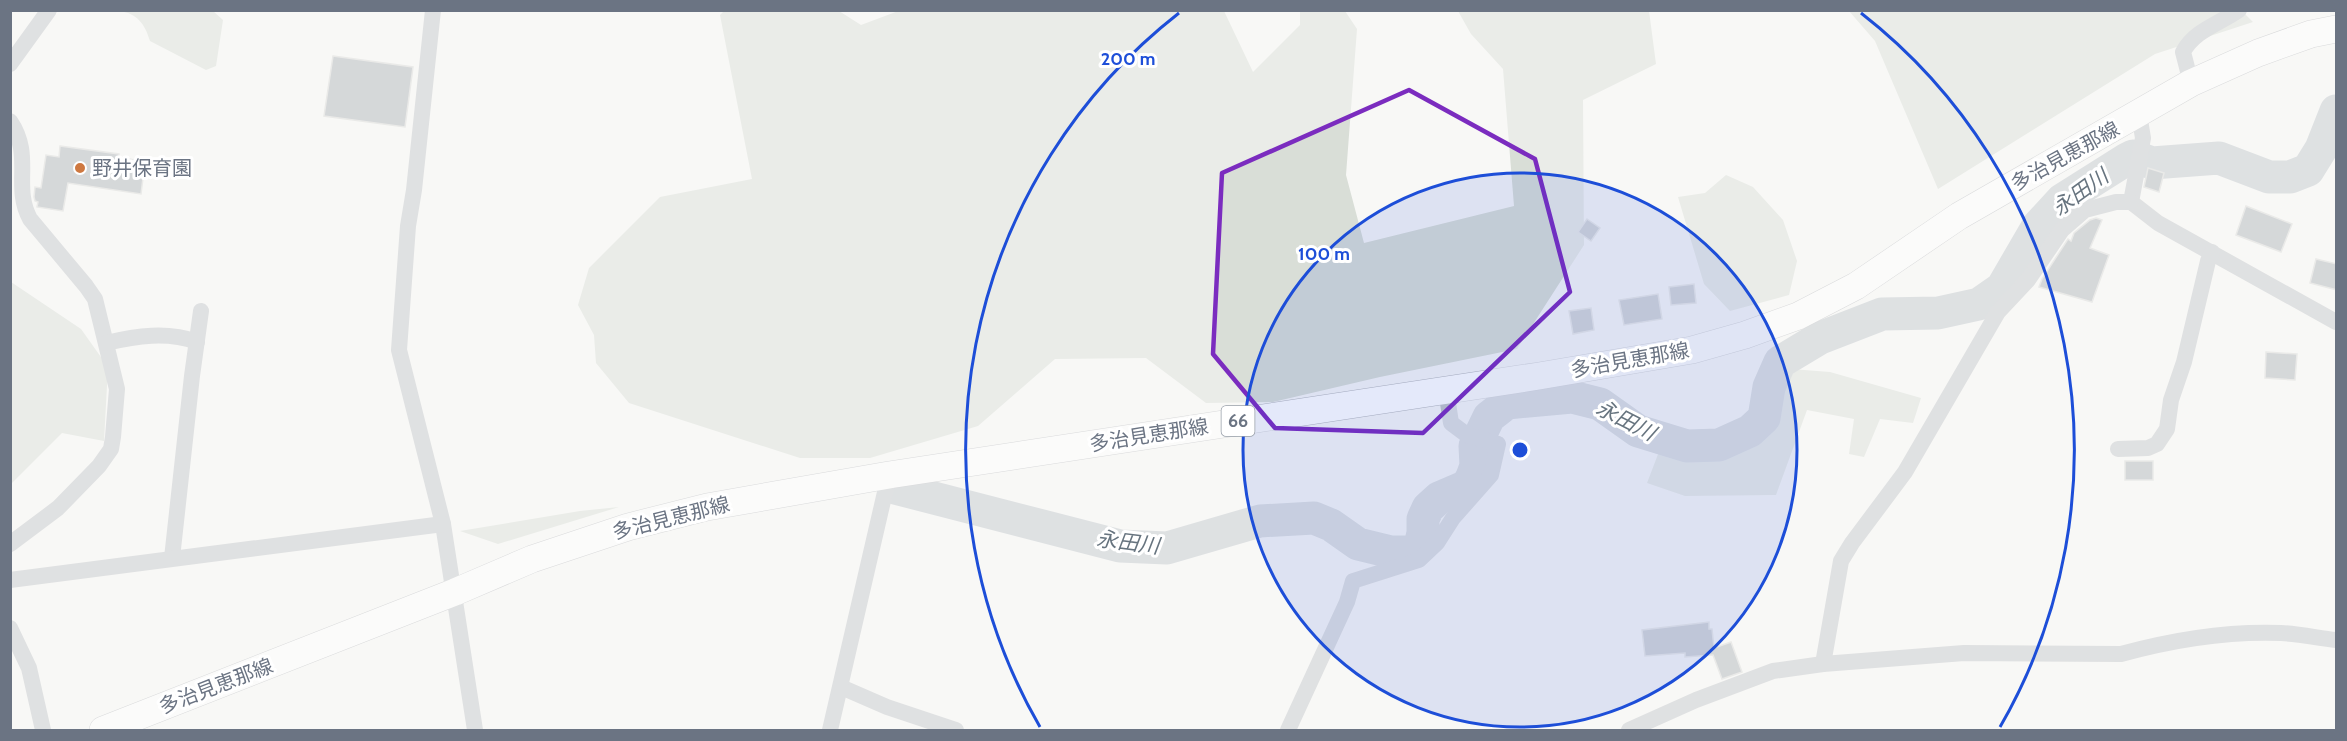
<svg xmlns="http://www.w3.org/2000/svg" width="2347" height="741" font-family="Cabin,'Noto Sans JP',sans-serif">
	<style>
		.green { fill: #d9ded7 }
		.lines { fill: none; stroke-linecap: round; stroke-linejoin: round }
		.river { stroke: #bfc5cb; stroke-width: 33 }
		.building { fill: #acb1b7; stroke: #d9dad8; stroke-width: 1.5 }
		.primary-casing { stroke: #b6b8bd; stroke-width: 28 }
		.street { stroke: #c2c5c9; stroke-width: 16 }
		.primary { stroke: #fff; stroke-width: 27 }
		.marked { fill: none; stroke: #7b2cbf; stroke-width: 4.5; stroke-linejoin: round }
		.ring { fill: none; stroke: #1d4ed8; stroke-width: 3 }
		.poi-dot { fill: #ce7840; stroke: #fff; stroke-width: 2 }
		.labels { text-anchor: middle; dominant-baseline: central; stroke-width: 6; stroke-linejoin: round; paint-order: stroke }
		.shield { fill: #fff; stroke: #979ea8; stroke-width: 1.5 }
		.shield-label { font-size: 18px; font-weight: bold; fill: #6b7483 }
		.street-label { font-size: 20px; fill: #6b7483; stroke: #fff }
		.poi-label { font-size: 20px; fill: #6b7483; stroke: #fff; text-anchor: start }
		.water-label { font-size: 21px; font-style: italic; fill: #67747f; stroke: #fff }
		.centre { fill: #1d4ed8; stroke: #fff; stroke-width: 3 }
		.ring-label { font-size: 18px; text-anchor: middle; font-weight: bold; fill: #1d4ed8; stroke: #fff; stroke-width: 6; stroke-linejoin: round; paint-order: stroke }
	</style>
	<rect width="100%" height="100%" fill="#f8f8f6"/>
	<!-- green -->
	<g class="green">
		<polygon points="901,10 1224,11 1253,72 1300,25 1300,11 1345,11 1357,29 1346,175 1364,243 1514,206 1503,69 1471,34 1458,11 1649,11 1656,64 1583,100 1584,245 1517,349 1380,377 1273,402 1206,403 1146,358 1055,359 978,426 870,458 800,458 629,403 596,363 594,335 578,305 589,268 660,197 752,179 720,15 724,11 839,11 861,25"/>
		<polygon points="2241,10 2253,22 2155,54 1938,189 1875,41 1849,11"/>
		<path d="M 119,11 L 213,11 L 223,20 L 216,66 L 206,70 L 150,41 C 145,24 137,13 119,11 Z"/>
		<polygon points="1726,175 1753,187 1783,220 1797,261 1789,295 1730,311 1704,284 1678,197 1705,193"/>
		<polygon points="11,282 81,329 108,367 104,441 62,433 11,484"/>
		<polygon points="1791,369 1830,372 1921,398 1913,423 1880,419 1864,457 1849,454 1854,419 1807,410 1776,495 1685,496 1647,483 1660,449 1688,454 1720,454 1749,442 1774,421"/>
		<polygon points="619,507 498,544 460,531 580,511"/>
	</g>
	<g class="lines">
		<!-- river -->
		<polyline class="river" points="895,488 1120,546 1167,548 1260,521 1314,518 1331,525 1358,544 1391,552 1409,552 1420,546 1423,533 1423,519 1428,508 1439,498 1467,486 1472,477 1476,466 1475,446 1489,417 1507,403 1572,397 1600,404 1638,431 1687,446 1719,445 1750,431 1764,418 1769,387 1780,362 1820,338 1882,314 1938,313 1979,304 2002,288 2038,226 2062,200 2127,159 2133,156 2152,163 2219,158 2269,177 2290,177 2308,170 2321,149 2336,111"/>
	</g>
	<!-- building -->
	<g class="building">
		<polygon points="333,56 413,67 405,127 324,116"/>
		<polygon points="60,146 119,154 119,157 145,162 141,194 68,183 63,211 37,207 38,202 35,201 34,197 35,187 41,188 46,155 59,157"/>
		<polygon points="2148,168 2164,173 2159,192 2144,187"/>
		<polygon points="2246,206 2292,224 2281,252 2236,235"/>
		<polygon points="2096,218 2102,220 2090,248 2109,255 2092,302 2039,287 2042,279 2068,239 2071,241 2074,233 2090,220"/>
		<polygon points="1587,219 1600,228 1591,241 1578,232"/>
		<polygon points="2316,259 2337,264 2337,290 2310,283"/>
		<polygon points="1694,284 1696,303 1671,305 1669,287"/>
		<polygon points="1658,294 1662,319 1624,325 1619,300"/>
		<polygon points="1591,308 1594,330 1573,334 1569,311"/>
		<polygon points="2266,352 2297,354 2295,380 2265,378"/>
		<rect x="2125" y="461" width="28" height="19"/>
		<polygon points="1709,622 1709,629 1712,629 1714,648 1731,642 1742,672 1722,679 1713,655 1685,657 1685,653 1645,656 1642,630"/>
	</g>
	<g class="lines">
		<!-- primary casing -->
		<g class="primary-casing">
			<polyline id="primary" points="103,730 455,592 532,559 628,527 707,507 889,475 1539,376 1692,350 1745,335 1798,316 1856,286 1959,216 2191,83 2258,53 2311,34 2336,29"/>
		</g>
		<!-- street -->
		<g class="street">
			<polyline points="433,10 414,190 408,226 399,350 443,524 475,730"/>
			<polyline points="10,64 49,10"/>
			<path d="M 2191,83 L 2183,52 C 2195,30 2219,24 2239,10"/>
			<polyline points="2139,114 2143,138 2131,202 2158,223 2336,322"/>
			<path d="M 10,121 C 34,156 12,186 30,219 L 86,286 L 95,299 L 117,389 L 113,437 L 111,449 L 99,466 L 58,508 L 10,544"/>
			<path d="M 106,343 C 136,336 167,331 197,342"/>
			<polyline points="2118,449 2148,448 2157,444 2167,429 2171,400 2184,362 2208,261 2212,252"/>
			<polyline points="172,558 192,376 201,311"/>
			<polyline points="10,580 443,524"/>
			<polyline points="10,628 29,668 43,730"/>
			<polyline points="1823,664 1841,561 1852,543 1905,472 1998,312 2028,280 2062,230 2085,210 2116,202 2131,202"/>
			<polyline points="841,687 887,707 956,730"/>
			<polyline points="830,730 889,475"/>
			<polyline points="1288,730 1347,602 1353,581 1419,560 1437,543 1453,518 1491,475 1498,444 1467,435 1451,423 1448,403 1443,391"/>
			<path d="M 1629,730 L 1696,700 L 1773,671 L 1823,664 L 1964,653 L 2121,654 C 2172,640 2229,631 2281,633 C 2300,634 2318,638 2336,640"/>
		</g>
		<!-- primary -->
		<use href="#primary" class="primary"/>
	</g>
	<!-- marked area -->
	<path d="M0 0H2347V741H0ZM 1409,90 L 1535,159 L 1570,292 L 1423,433 L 1275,428 L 1213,354 L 1222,173 Z" fill="#f8f8f6" fill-opacity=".55" fill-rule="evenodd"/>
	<path class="marked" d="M 1409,90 L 1535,159 L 1570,292 L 1423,433 L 1275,428 L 1213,354 L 1222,173 Z"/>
	<!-- distance rings -->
	<circle cx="1520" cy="450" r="277" fill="#1d4ed8" fill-opacity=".12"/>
	<g class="ring">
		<circle cx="1520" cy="450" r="277"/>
		<path d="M1040 727A554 554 0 0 1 1179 13M1861 13A554 554 0 0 1 2000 727"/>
	</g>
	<!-- markers -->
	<circle class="poi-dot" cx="80" cy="168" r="6"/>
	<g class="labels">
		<!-- shield labels -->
		<rect class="shield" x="1221.5" y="406" width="33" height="30" rx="4.5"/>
		<g class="shield-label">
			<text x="1238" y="421">66</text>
		</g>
		<!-- street labels -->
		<g class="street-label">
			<text transform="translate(2065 156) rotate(-29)">多治見恵那線</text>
			<text transform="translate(1630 360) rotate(-10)">多治見恵那線</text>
			<text transform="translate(1149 435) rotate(-9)">多治見恵那線</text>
			<text transform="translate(671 518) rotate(-14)">多治見恵那線</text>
			<text transform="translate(216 686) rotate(-21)">多治見恵那線</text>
		</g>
		<!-- poi labels -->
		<g class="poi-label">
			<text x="92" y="168">野井保育園</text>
		</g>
		<!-- water labels -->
		<g class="water-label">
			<text transform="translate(2080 192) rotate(-36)">永田川</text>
			<text transform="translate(1626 420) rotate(27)">永田川</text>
			<text transform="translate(1128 542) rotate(7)">永田川</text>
		</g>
	</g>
	<circle cx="1520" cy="450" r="9" class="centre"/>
	<g class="ring-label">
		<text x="1128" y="65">200 m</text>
		<text x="1324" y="260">100 m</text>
	</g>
	<!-- border -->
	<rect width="2347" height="741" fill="none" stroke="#6b7483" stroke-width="24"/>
</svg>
